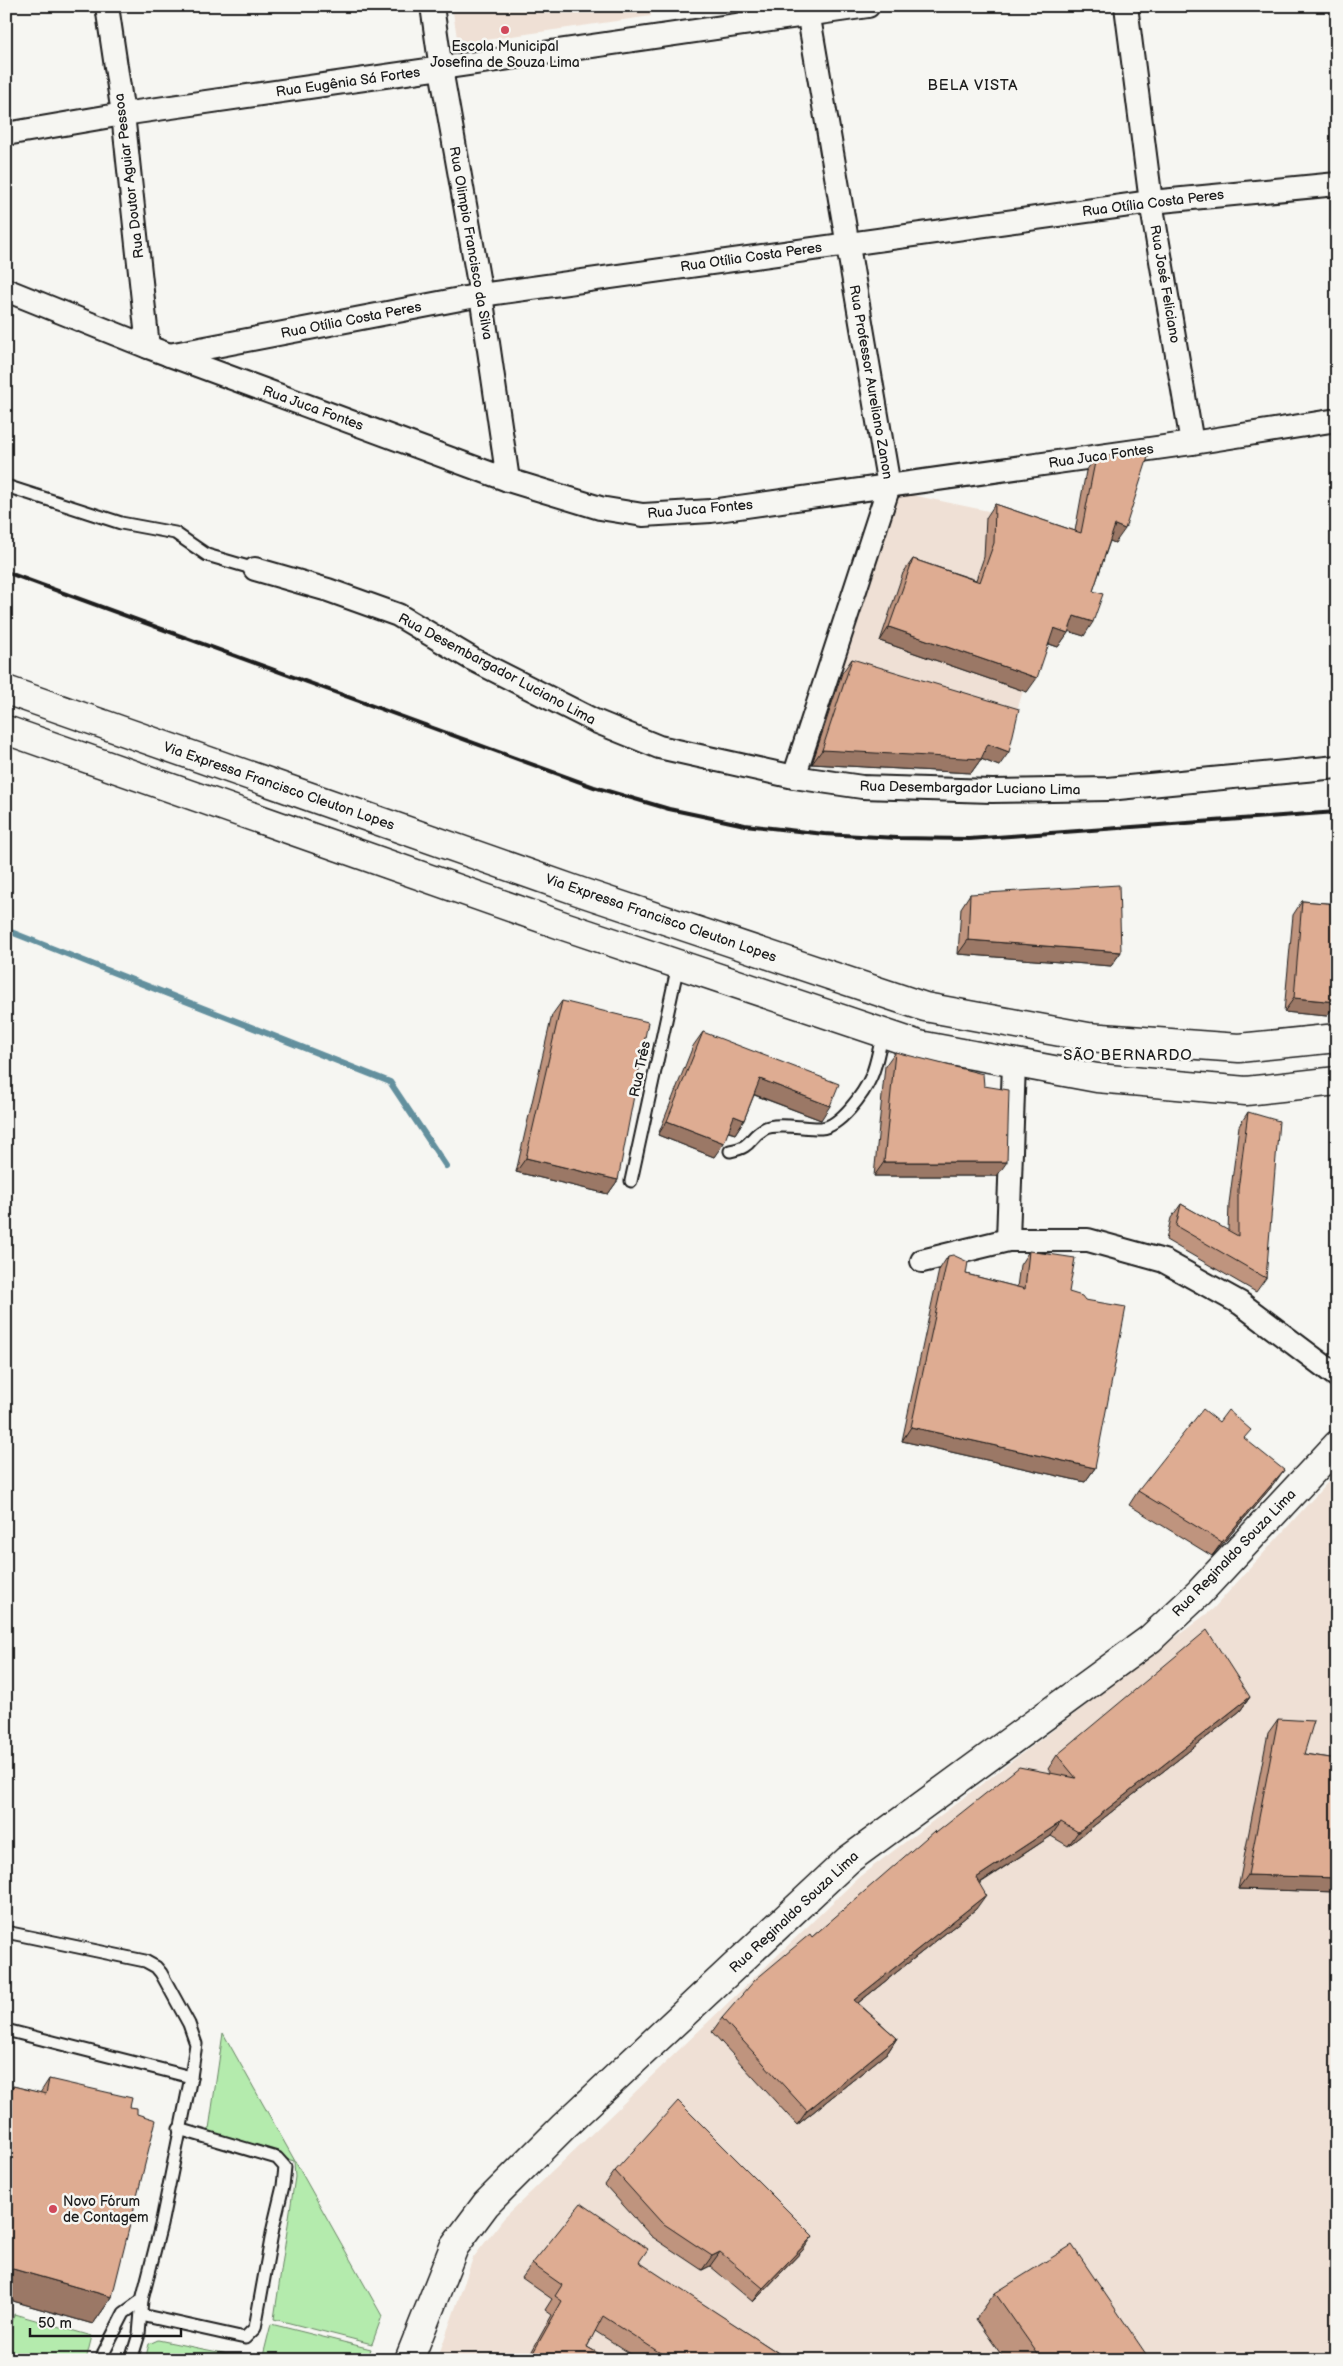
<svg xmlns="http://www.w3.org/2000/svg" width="1343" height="2366" font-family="'Balsamiq Sans',sans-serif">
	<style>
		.built { fill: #efe0d5 }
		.green { fill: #b4ebad; stroke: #688464 }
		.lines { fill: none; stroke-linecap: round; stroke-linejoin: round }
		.stream { stroke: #63909e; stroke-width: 6 }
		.service-casing { stroke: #1c1c1c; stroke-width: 15 }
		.minor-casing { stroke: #1c1c1c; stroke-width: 26 }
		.tertiary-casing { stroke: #1c1c1c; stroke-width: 31 }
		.trunk-casing { stroke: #1c1c1c; stroke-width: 31 }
		.service { stroke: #f6f6f2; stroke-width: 11 }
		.minor { stroke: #f6f6f2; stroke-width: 22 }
		.tertiary { stroke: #f6f6f2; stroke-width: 28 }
		.trunk { stroke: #f6f6f2; stroke-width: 28 }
		.rail { stroke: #1c1c1c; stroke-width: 4 }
		.wall { fill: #bf947e; stroke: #1c1c1c }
		.shaded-wall { fill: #9b7866; stroke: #1c1c1c }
		.building { fill: #deac92; stroke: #1c1c1c }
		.poi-dot { fill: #d1495b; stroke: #f6f6f2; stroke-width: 2 }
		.labels { text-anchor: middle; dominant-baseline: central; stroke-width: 5; stroke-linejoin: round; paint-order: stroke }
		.poi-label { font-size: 14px; fill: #1c1c1c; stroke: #f6f6f2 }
		.street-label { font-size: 14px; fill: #1c1c1c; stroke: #f6f6f2 }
		.neighbourhood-label { font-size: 15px; letter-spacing: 1px; fill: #1c1c1c; stroke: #f6f6f2 }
	</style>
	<rect width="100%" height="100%" fill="#f6f6f2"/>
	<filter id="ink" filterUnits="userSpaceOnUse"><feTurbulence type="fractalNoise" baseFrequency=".02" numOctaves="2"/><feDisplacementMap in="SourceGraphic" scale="10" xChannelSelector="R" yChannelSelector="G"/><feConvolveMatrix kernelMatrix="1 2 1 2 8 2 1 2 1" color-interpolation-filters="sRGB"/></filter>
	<g filter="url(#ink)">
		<!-- built -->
		<g class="built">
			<polygon points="452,6 649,6 651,16 458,44"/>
			<polygon points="893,491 1074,529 1001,761 803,759"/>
			<polygon points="1337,1472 1337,2360 437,2360 473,2258 504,2218 859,1877 1213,1609"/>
		</g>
		<!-- green -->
		<g class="green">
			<polygon points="223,2033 382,2316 372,2344 274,2319 295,2177 294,2161 208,2136"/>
			<polygon points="14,2314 92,2336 86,2360 6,2360"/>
			<polygon points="271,2324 371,2349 367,2360 262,2360"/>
			<polygon points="158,2340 258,2360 145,2360 149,2344"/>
		</g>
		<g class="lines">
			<!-- stream -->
			<polyline class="stream" points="6,930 390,1082 446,1166"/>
			<!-- service casing -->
			<g class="service-casing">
				<g id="service">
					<polyline points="6,486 121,523 175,533 207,555 255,569"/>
					<path d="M 730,1151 C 753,1147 748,1138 764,1129 C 775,1122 807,1129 821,1128 C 840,1127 864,1093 871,1077 C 877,1064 879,1047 883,1033"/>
					<polyline points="631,1181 678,965"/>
					<polyline points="6,1932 145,1961 156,1967 161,1973 189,2024 196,2044 191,2077"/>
					<polyline points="6,2030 191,2077 161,2225 142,2300 139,2334 131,2360"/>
					<polyline points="141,2315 245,2338 255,2328 273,2228 283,2186 285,2167 277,2158 179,2129"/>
					<polyline points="102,2360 104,2352 124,2313 142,2300"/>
				</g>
			</g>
			<!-- minor casing -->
			<g class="minor-casing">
				<g id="minor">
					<polyline points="107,6 123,114 148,347"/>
					<polyline points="432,6 441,69 481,295 508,480"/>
					<polyline points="1126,6 1151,202 1192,443"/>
					<polyline points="6,134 123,114 868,6"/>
					<polyline points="6,290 148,347 508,480 600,508 643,515 711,511 1192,443 1337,420"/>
					<polyline points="169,355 481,295 1151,202 1337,184"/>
					<polyline points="255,569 328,590 398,615 472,659 595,721 659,747 794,777 862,787 992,791 1108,789 1337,767"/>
					<polyline points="794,777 889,486 807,6"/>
					<polyline points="1008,1240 1014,1063"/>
					<polyline points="922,1261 1008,1240 1088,1240 1164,1261 1240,1303 1337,1376"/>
				</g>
			</g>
			<!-- tertiary casing -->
			<g class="tertiary-casing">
				<polyline id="tertiary" points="409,2360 454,2247 486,2204 564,2126 848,1860 1150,1639 1199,1593 1337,1445"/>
			</g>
			<!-- trunk casing -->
			<g class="trunk-casing">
				<g id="trunk">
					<polyline points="6,690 581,892 925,1007 1088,1037 1239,1048 1337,1038"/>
					<polyline points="6,730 564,926 919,1045 1097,1078 1246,1091 1337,1081"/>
				</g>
			</g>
			<!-- service -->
			<use href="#service" class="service"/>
			<!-- minor -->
			<use href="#minor" class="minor"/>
			<!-- tertiary -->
			<use href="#tertiary" class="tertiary"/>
			<!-- trunk -->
			<use href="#trunk" class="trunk"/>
			<!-- rail -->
			<polyline class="rail" points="6,572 594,787 669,809 745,825 824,834 897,838 969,839 1337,812"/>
		</g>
		<!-- wall -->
		<g class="wall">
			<polygon points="1096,457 1115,543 1110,541 1093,591 1084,636 1069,631 1058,647 1049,644 1027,692 880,641 903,573 913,559 976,580 984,557 986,518 995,504 1075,531 1086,471"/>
			<polygon points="852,659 999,766 981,759 971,773 812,764 842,673"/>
			<polygon points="970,894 1121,952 1111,966 958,954 961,908"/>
			<polygon points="1302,901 1337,904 1337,1002 1327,1016 1284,1012 1293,915"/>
			<polygon points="562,1001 618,1180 608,1194 516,1172 552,1015"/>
			<polygon points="703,1032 821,1120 754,1095 744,1120 735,1134 728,1132 714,1157 658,1135 693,1046"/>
			<polygon points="895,1052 984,1086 997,1176 874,1176 885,1066"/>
			<polygon points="1248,1112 1266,1278 1256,1292 1166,1240 1171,1218 1181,1204 1228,1231 1229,1204 1239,1126"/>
			<polygon points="1029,1251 1069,1292 1095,1468 1085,1482 902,1441 939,1270 948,1256 966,1274 1017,1287 1020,1265"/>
			<polygon points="1219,1422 1245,1439 1274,1484 1212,1556 1129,1505 1138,1491"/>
			<polygon points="1250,1697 1240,1711 1068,1846 1051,1836 979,1884 976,1909 858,2003 897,2038 888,2052 797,2125 712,2032 722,2018 812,1937 936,1833 1051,1773 1048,1769 1057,1755"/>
			<polygon points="1278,1719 1304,1754 1337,1759 1337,1892 1238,1889 1268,1733"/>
			<polygon points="49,2079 130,2107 112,2297 93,2324 6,2299 6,2095 13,2086 40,2093"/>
			<polygon points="615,2171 803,2250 753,2302 710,2266 702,2270 651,2236 605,2185"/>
			<polygon points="639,2263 789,2360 640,2360 595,2331 587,2347 610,2360 527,2360 552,2315 545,2310 552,2299 522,2278 532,2264"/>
			<polygon points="995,2293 1150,2360 1005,2360 976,2319"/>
		</g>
		<!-- shaded-wall -->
		<g class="shaded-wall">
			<polygon points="1115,525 1125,529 1115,543 1105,539"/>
			<polygon points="1074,616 1093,622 1084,636 1064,630"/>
			<polygon points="889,627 1037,678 1027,692 880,641"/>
			<polygon points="1054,628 1068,633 1058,647 1044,642"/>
			<polygon points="988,744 1009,752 999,766 981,759 971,773 812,764 822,750"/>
			<polygon points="968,940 1121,952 1111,966 958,954"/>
			<polygon points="1294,998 1337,1002 1327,1016 1284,1012"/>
			<polygon points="760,1079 830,1106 821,1120 750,1093"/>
			<polygon points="734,1116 744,1120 735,1134 724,1130"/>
			<polygon points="667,1121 724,1143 714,1157 658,1135"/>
			<polygon points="526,1158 618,1180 608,1194 516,1172"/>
			<polygon points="884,1162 1007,1162 997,1176 874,1176"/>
			<polygon points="911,1427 1095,1468 1085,1482 902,1441"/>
			<polygon points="1284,1470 1274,1484 1212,1556 1222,1542"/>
			<polygon points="1250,1697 1240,1711 1068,1846 1078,1832"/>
			<polygon points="1061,1822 1051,1836 966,1892 976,1878"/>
			<polygon points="1248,1875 1337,1878 1337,1892 1238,1889"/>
			<polygon points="986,1895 976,1909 844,2014 854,2000"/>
			<polygon points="897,2038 888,2052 797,2125 807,2111"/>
			<polygon points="813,2236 803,2250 753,2302 763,2288"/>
			<polygon points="720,2252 710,2266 702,2270 712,2256"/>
			<polygon points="6,2267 112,2297 93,2324 6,2299"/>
		</g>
		<!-- building -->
		<g class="building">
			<polygon points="1150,451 1125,529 1115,525 1093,591 1103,594 1093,622 1074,616 1068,633 1054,628 1037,678 889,627 913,559 980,582 994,543 995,504 1081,533 1096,457"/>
			<polygon points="852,659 1019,709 1009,752 988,744 981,759 822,750"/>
			<polygon points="1119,885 1121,952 968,940 970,894"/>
			<polygon points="1302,901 1337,904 1337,1002 1294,998"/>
			<polygon points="562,1001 648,1022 618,1180 526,1158"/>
			<polygon points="703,1032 839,1084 830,1106 760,1079 744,1120 734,1116 724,1143 667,1121"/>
			<polygon points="895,1052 983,1074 984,1086 1009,1090 1007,1162 884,1162"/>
			<polygon points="1248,1112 1279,1121 1266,1278 1176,1226 1181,1204 1238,1236 1238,1190"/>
			<polygon points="1029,1251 1075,1258 1069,1292 1082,1296 1085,1300 1126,1307 1095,1468 911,1427 948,1256 953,1255 968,1262 966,1274 1025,1289"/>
			<polygon points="1203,1409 1219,1422 1228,1410 1251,1430 1244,1438 1284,1470 1222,1542 1138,1491"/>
			<polygon points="1207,1630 1250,1697 1078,1832 1061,1822 976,1878 986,1895 854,2000 897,2038 807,2111 722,2018 755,1980 810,1934 812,1937 934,1831 936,1833 1019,1767 1076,1778 1057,1755"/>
			<polygon points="1278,1719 1314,1721 1304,1754 1337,1759 1337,1878 1248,1875"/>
			<polygon points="49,2079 132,2098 130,2107 137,2108 137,2114 156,2120 112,2297 6,2267 6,2111 13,2086 46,2094"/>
			<polygon points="678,2101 813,2236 763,2288 720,2252 712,2256 661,2222 615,2171"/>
			<polygon points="581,2203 648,2249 639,2262 789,2360 671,2360 603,2316 587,2347 610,2360 529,2360 562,2301 555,2296 562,2285 532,2264"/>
			<polygon points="1072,2245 1150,2360 1042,2360 995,2293"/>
		</g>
	</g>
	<!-- markers -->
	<g class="poi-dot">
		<circle cx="505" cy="30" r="5"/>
		<circle cx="53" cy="2209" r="5"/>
	</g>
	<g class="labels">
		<!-- poi labels -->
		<g class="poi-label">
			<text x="505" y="46">Escola Municipal<tspan x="505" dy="16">Josefina de Souza Lima</tspan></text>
			<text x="63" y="2201" text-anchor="start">Novo Fórum<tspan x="63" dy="16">de Contagem</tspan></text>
		</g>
		<!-- street labels -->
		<g class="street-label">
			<text transform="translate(348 82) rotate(-8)">Rua Eugênia Sá Fortes</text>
			<text transform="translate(129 176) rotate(-97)">Rua Doutor Aguiar Pessoa</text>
			<text transform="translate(1153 203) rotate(-7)">Rua Otília Costa Peres</text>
			<text transform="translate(471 243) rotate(80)">Rua Olimpio Francisco da Silva</text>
			<text transform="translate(751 257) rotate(-8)">Rua Otília Costa Peres</text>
			<text transform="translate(1165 284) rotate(80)">Rua José Feliciano</text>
			<text transform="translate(351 320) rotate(-11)">Rua Otília Costa Peres</text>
			<text transform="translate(871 382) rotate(80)">Rua Professor Aureliano Zanon</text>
			<text transform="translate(313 408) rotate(20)">Rua Juca Fontes</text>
			<text transform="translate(1101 456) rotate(-8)">Rua Juca Fontes</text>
			<text transform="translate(700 509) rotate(-5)">Rua Juca Fontes</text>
			<text transform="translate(497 669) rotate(28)">Rua Desembargador Luciano Lima</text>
			<text transform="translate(279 786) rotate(19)">Via Expressa Francisco Cleuton Lopes</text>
			<text transform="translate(970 788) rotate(1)">Rua Desembargador Luciano Lima</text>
			<text transform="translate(661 918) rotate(19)">Via Expressa Francisco Cleuton Lopes</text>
			<text transform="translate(640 1069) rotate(-78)">Rua Três</text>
			<text transform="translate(1234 1553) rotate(-46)">Rua Reginaldo Souza Lima</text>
			<text transform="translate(794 1912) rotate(-43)">Rua Reginaldo Souza Lima</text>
		</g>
		<!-- neighbourhood labels -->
		<g class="neighbourhood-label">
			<text x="973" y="85">BELA VISTA</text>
			<text x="1128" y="1055">SÃO BERNARDO</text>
		</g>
	</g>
	<!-- margin -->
	<rect width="1343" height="2366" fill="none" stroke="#f6f6f2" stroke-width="25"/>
	<rect x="12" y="12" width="1318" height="2341" fill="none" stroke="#1c1c1c" stroke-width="2" filter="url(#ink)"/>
	<!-- scale -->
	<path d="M30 2328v8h151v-8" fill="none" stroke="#1c1c1c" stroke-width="2.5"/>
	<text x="38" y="2328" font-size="15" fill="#1c1c1c" stroke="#f6f6f2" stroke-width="4" paint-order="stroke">50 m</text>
</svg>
